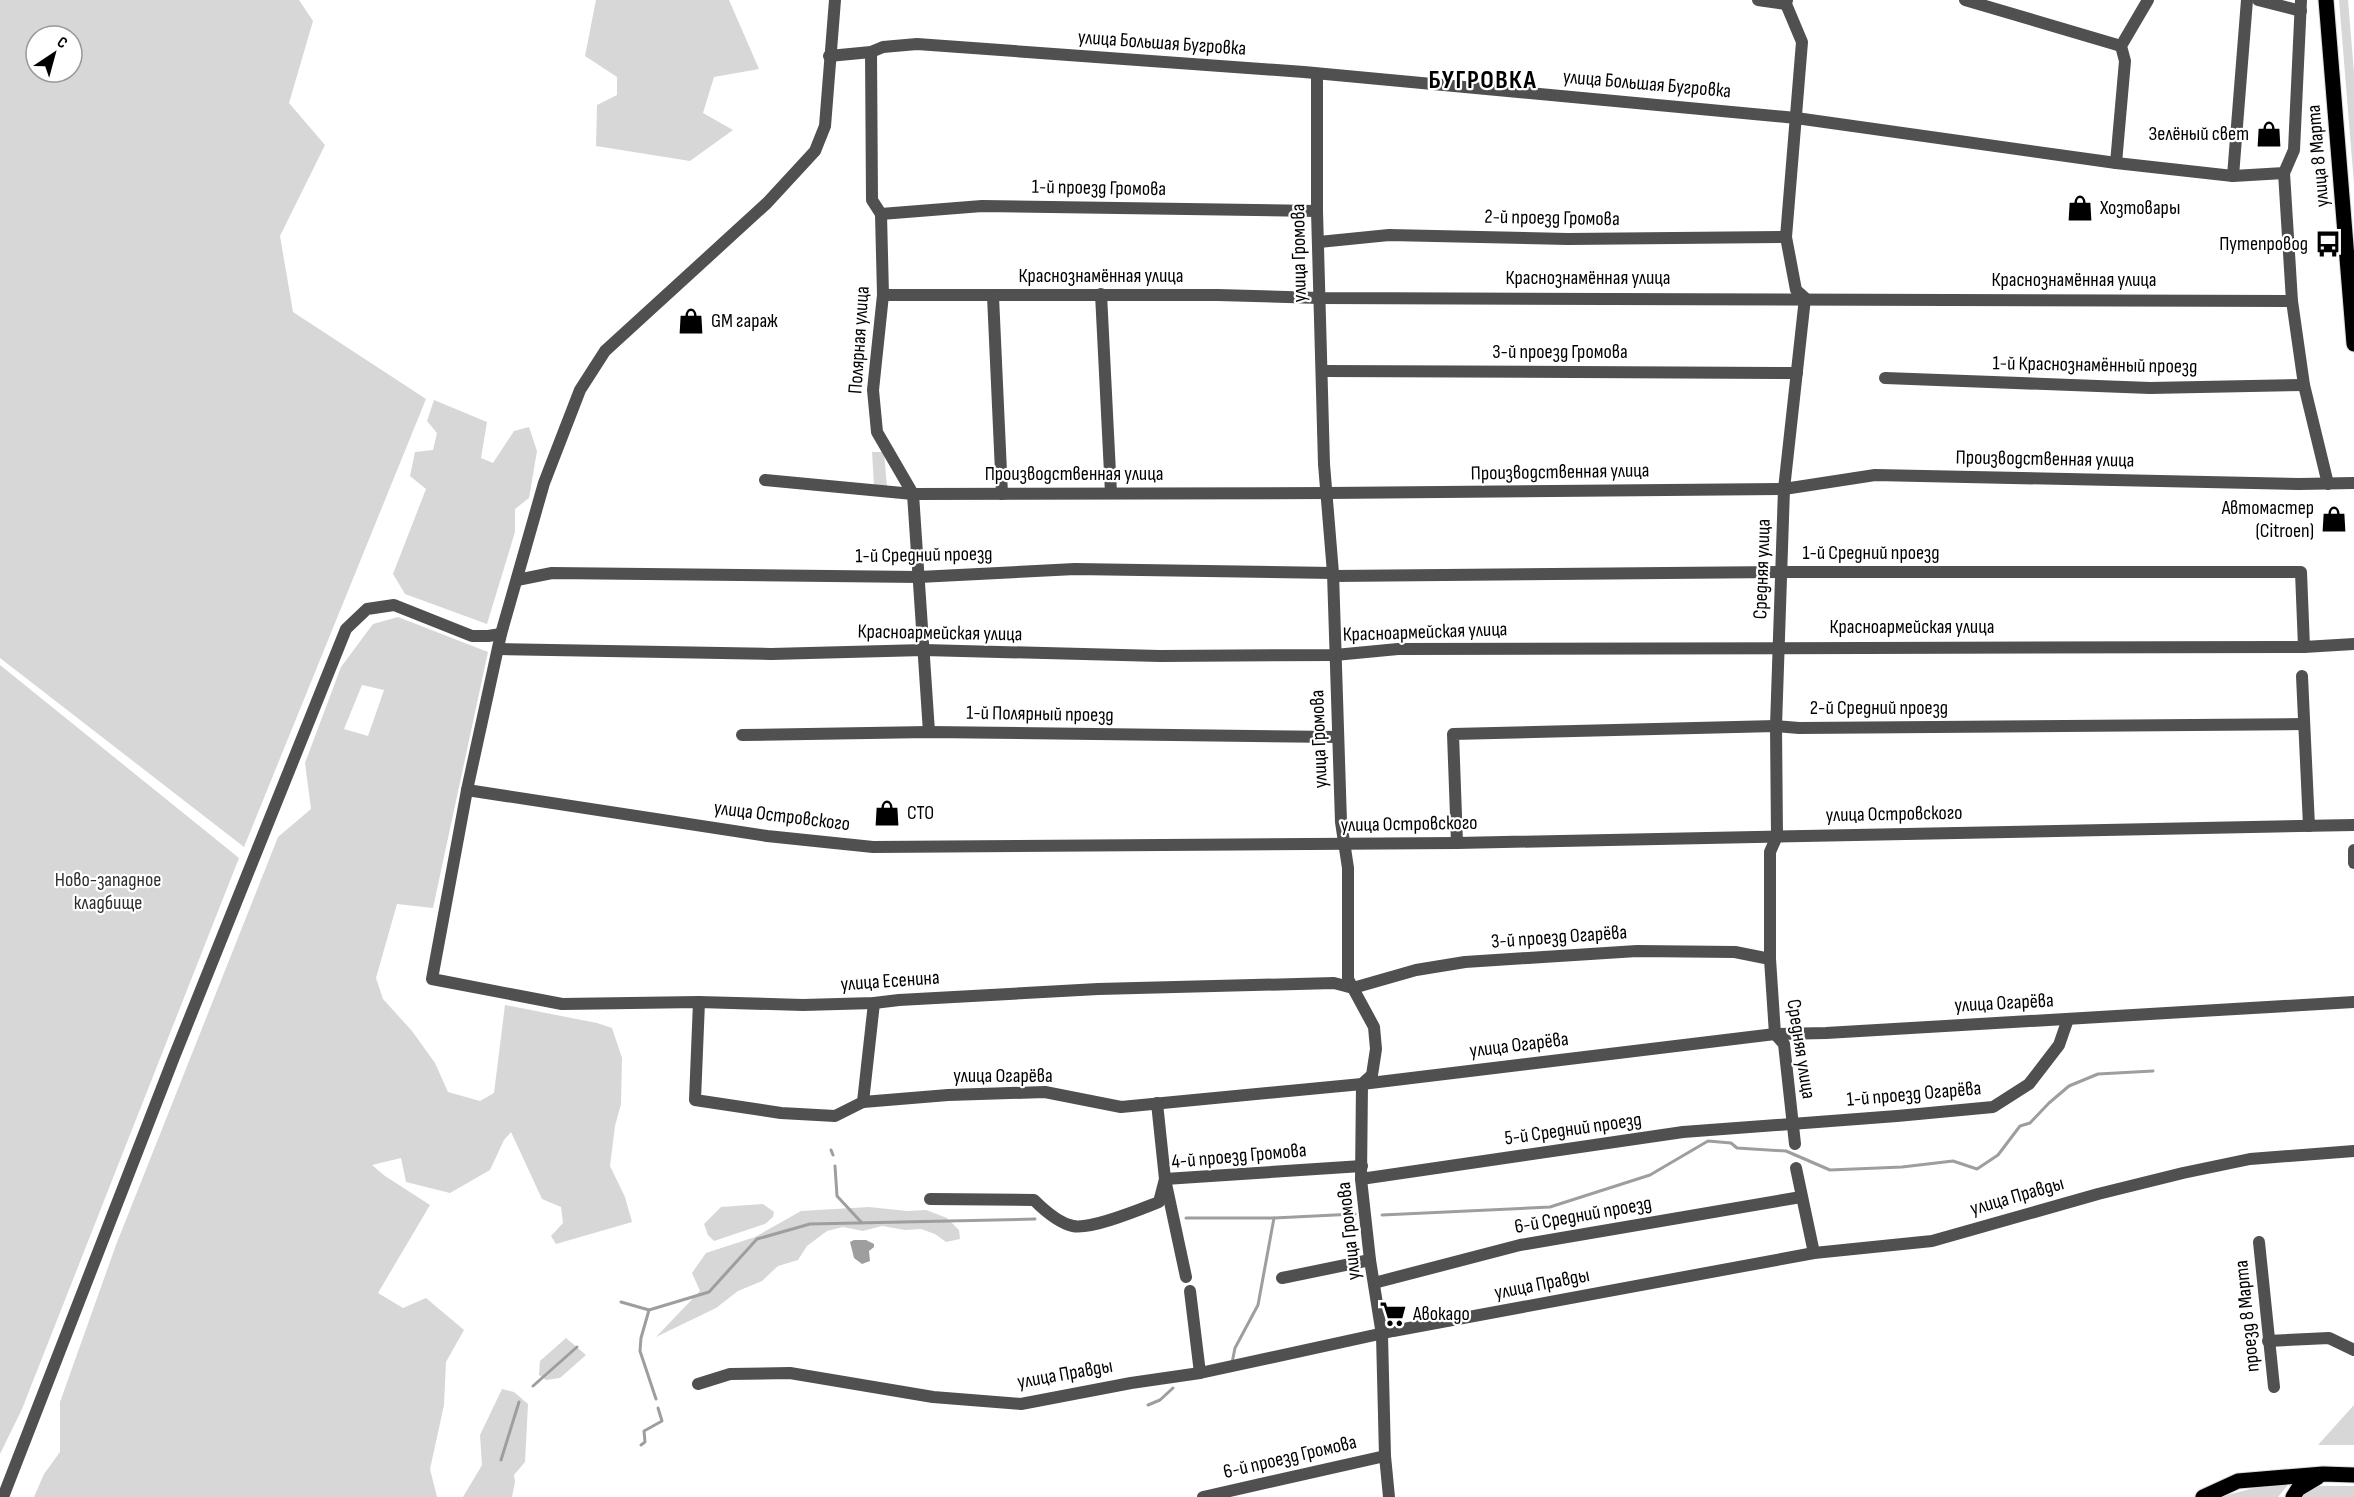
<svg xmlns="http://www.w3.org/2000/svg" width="2354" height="1497" font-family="'Sofia Sans Condensed',sans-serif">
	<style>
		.green { fill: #d7d7d7; fill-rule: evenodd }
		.water { fill: #9e9e9e }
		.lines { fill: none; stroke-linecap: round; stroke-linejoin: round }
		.stream { stroke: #9e9e9e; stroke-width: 3 }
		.primary-casing { stroke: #dbdbdb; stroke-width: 17 }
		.minor { stroke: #505050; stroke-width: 12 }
		.tertiary { stroke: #505050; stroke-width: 12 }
		.primary { stroke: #000; stroke-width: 15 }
		.labels { text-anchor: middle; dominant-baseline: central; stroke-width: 4.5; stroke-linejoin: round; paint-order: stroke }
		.street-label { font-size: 20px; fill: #000; stroke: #fff }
		.poi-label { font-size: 20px; fill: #000; stroke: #fff; text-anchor: start }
		.park-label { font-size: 20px; fill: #2e2e2e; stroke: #fff }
		.district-label { font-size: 26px; font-weight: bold; letter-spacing: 1.5px; fill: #000; stroke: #fff }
	</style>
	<rect width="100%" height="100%" fill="#fff"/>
	<!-- green -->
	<g class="green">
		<path d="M 0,0 L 299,0 L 313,21 L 289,103 L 325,145 L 280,236 L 293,312 L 426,399 L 244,847 L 0,658 ZM 36,36 L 72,36 L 72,72 L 36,72 Z"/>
		<polygon points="596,0 729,0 759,69 714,77 703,113 733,130 690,161 596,146 597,105 617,95 617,77 585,56"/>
		<polygon points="2339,0 2348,0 2354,73 2354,184"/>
		<polygon points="434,400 487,422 481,458 493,463 514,431 529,427 537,451 529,498 515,509 515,532 487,624 405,594 393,574 426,489 410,476 415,452 433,450 437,433 427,421"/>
		<polygon points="872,452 884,452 887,487 874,485"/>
		<path d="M 398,617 L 488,652 L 433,908 L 397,904 L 376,978 L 383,999 L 412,1031 L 435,1063 L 448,1092 L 480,1101 L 494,1093 L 505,1005 L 597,1023 L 612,1028 L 622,1058 L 621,1104 L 615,1126 L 610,1166 L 625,1197 L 632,1222 L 556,1244 L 551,1236 L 563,1223 L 561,1207 L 542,1199 L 511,1132 L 504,1140 L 490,1170 L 450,1193 L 406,1182 L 401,1158 L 372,1165 L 385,1176 L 430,1205 L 378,1293 L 403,1308 L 426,1298 L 464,1330 L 446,1362 L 444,1405 L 430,1469 L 437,1497 L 34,1497 L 44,1474 L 60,1452 L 60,1402 L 116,1245 L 278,837 L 311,809 L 305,763 L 341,667 L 373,624 ZM 362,685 L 384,690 L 368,736 L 344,729 Z"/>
		<polygon points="0,665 239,858 22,1409 0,1454"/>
		<polygon points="763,1204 774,1212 773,1217 765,1224 714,1241 708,1235 704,1224 721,1207"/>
		<polygon points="869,1207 907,1211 926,1210 947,1218 959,1230 960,1239 946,1242 935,1234 921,1229 905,1230 882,1226 863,1231 843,1227 827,1231 807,1246 798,1260 778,1266 762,1281 738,1291 716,1308 656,1337 700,1291 692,1273 706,1253 755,1237 801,1211"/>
		<polygon points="566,1338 586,1355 560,1378 546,1380 539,1375 540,1361"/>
		<polygon points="502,1389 514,1392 528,1404 525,1462 514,1475 515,1482 512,1497 463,1497 482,1465 480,1435"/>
		<polygon points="2354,1405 2354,1445 2318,1445"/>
		<polygon points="2291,1481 2278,1497 2220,1497 2273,1483"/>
		<polygon points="2319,1486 2354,1486 2354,1497 2301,1497 2311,1488"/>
	</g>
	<!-- water -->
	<polygon class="water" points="854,1240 866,1240 874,1244 874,1247 869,1251 870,1261 862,1264 854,1258 850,1242"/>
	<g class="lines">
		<!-- stream -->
		<g class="stream">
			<polyline points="831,1150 833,1155"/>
			<polyline points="835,1166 837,1196 862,1223"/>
			<polyline points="1382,1215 1550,1207 1650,1175 1708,1141 1731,1143 1737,1148 1786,1151 1830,1170 1902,1167 1953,1161 1977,1169 1998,1155 2020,1126 2030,1123 2049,1103 2069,1086 2098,1074 2153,1071"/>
			<polyline points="1186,1218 1274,1218 1355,1214"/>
			<polyline points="621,1302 649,1310"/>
			<polyline points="1232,1363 1235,1348 1258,1305 1274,1218"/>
			<polyline points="533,1386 577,1347"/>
			<polyline points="656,1399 640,1351 641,1338 649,1310 709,1292 757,1239 810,1224 1035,1219"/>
			<polyline points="1148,1405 1160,1400 1173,1388"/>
			<polyline points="641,1445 645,1442 644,1431 662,1421 658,1408"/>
			<polyline points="501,1460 519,1402"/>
		</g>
		<!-- primary casing -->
		<g class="primary-casing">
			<g id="primary">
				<polyline points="2326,0 2354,344"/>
				<polyline points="2203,1497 2238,1481 2323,1474 2354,1475"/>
				<polyline points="2293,1497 2298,1489 2318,1477"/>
			</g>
		</g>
		<!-- minor -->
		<g class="minor">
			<polyline points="1758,0 1786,4"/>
			<polyline points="1787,0 1786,4 1802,42 1786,237 1796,290 1805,298 1784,489 1776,726 1777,836 1770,852 1770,959 1775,1034 1784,1044 1795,1144"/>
			<polyline points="1965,0 2121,46"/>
			<polyline points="2258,0 2301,11"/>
			<polyline points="871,52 872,200 881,214 883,295 873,390 877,432 913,494 929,732"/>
			<polyline points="829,56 871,52 883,47 917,44 1304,72 1796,118 2116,163 2233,176 2284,173 2294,150 2301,0"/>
			<polyline points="1317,74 1317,211 1324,464 1333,573 1341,822 1348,868 1348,979 1374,1027 1376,1049 1372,1075 1362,1084 1361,1179 1370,1260 1382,1335 1385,1456 1389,1497"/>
			<polyline points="2116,163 2125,61 2121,46 2148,0"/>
			<polyline points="2284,173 2292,301 2304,385 2328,484"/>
			<polyline points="2233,176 2247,0"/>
			<polyline points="881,214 982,206 1317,211"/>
			<polyline points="1319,242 1389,235 1568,239 1786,237"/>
			<polyline points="1101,294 1111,493"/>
			<polyline points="883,295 1218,295 1320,298 2292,301"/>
			<polyline points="993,296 1002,494"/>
			<polyline points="1323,371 1797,373"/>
			<polyline points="1885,378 2150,388 2304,385"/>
			<polyline points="765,480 913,494 1328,493 1784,489 1875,475 2299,484 2354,483"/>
			<polyline points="1333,576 1781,572 2301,572 2304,647"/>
			<polyline points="517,580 552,573 919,577 1075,569 1333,573"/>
			<polyline points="498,649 771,654 924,650 1160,656 1335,655 1398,649 2304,647 2354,644"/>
			<polyline points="2302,676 2309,826"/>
			<polyline points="742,735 929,732 1338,737"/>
			<polyline points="467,790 432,979 562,1004 699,1002 803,1005 874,1003 899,1000 1098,989 1334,983 1353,988 1416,970 1465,962 1637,951 1735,952 1770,959"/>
			<polyline points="1457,843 1453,734 1776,726 1799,728 2304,724"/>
			<polyline points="2354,850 2354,863"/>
			<polyline points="699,1002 695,1100 781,1113 835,1116 863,1102 948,1095 1045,1092 1121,1107 1362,1084 1775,1034 1826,1033 2354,1002"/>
			<polyline points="863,1102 874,1003"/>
			<polyline points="1157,1103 1165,1179 1186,1277"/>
			<polyline points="1796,1168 1814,1253"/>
			<polyline points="1361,1179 1683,1132 1897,1116 1993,1107 2029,1084 2059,1045 2068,1019"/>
			<path d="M 930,1199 L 1034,1200 C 1044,1210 1058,1223 1073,1226 C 1091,1230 1141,1209 1159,1202 L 1165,1179 L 1362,1166"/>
			<polyline points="2259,1242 2274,1387"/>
			<polyline points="1282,1278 1370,1260"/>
			<polyline points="1374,1283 1520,1245 1801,1197"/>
			<polyline points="1190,1291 1200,1373"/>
			<polyline points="2268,1341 2329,1338 2354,1350"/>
			<polyline points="698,1384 730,1374 790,1373 933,1397 1021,1404 1131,1383 1200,1373 1393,1331 1814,1253 1932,1241 2098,1194 2183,1173 2250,1159 2354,1151"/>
			<polyline points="1203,1497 1385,1456"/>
		</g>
		<!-- tertiary -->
		<g class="tertiary">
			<polyline points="835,0 825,126 815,151 767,203 605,351 580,390 544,483 501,634 467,790 767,836 873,847 1457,843 2354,825"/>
			<polyline points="3,1497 174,1057 346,629 367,609 394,605 472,636 488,636 501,634"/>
		</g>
		<!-- primary -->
		<use href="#primary" class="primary"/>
	</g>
	<!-- icons -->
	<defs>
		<g id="shop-bare" transform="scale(2.07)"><path d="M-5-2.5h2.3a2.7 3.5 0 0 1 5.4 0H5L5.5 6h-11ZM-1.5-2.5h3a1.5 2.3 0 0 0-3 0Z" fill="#000" stroke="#fff" stroke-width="2.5" paint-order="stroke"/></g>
		<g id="bus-bare" transform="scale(2.07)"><path d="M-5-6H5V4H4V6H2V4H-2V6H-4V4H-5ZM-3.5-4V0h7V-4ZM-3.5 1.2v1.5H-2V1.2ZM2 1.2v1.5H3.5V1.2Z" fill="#000" stroke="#fff" stroke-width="2.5" paint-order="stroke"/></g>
		<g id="supermarket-bare" transform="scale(2.07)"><path d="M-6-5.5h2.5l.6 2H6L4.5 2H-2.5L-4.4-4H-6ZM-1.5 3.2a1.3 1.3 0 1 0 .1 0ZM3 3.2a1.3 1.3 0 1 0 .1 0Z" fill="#000" stroke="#fff" stroke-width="2.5" paint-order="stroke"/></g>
	</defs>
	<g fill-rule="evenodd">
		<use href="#shop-bare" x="2269" y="134"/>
		<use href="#shop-bare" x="2080" y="208"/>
		<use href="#bus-bare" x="2328" y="244"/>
		<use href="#shop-bare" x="691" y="321"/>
		<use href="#shop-bare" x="2334" y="519"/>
		<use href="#shop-bare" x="887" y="813"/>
		<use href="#supermarket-bare" x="1393" y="1314"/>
	</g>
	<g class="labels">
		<!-- street labels -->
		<g class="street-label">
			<text transform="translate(1162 43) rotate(4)">улица Большая Бугровка</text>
			<text transform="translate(1647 84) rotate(5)">улица Большая Бугровка</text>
			<text transform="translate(2318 156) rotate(-95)">улица 8 Марта</text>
			<text transform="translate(1099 188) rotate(1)">1-й проезд Громова</text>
			<text transform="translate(1552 218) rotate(1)">2-й проезд Громова</text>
			<text transform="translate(1299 253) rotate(-91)">улица Громова</text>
			<text x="1101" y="276">Краснознамённая улица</text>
			<text x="1588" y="278">Краснознамённая улица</text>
			<text x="2074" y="280">Краснознамённая улица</text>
			<text transform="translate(859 340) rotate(-86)">Полярная улица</text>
			<text x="1560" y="352">3-й проезд Громова</text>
			<text transform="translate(2095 365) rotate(1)">1-й Краснознамённый проезд</text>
			<text transform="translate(2045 459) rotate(1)">Производственная улица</text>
			<text transform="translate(1560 472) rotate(-1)">Производственная улица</text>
			<text x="1074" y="474">Производственная улица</text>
			<text x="1871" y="553">1-й Средний проезд</text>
			<text transform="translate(924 555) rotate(-1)">1-й Средний проезд</text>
			<text transform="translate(1762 569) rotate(-88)">Средняя улица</text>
			<text x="1912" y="627">Красноармейская улица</text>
			<text transform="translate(1425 632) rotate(-2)">Красноармейская улица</text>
			<text transform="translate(940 633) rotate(1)">Красноармейская улица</text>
			<text x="1879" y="708">2-й Средний проезд</text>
			<text transform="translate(1040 714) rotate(1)">1-й Полярный проезд</text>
			<text transform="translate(1319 739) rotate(-92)">улица Громова</text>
			<text transform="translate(1894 814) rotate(-1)">улица Островского</text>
			<text transform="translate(782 816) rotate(7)">улица Островского</text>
			<text transform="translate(1409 824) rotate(-1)">улица Островского</text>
			<text transform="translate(1559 937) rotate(-4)">3-й проезд Огарёва</text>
			<text transform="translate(890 981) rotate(-4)">улица Есенина</text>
			<text transform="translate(2004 1003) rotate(-3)">улица Огарёва</text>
			<text transform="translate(1519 1045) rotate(-7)">улица Огарёва</text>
			<text transform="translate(1801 1049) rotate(81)">Средняя улица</text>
			<text x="1003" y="1076">улица Огарёва</text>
			<text transform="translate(1914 1094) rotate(-5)">1-й проезд Огарёва</text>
			<text transform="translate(1573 1129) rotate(-8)">5-й Средний проезд</text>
			<text transform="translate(1239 1156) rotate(-5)">4-й проезд Громова</text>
			<text transform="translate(2017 1196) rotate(-16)">улица Правды</text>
			<text transform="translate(1583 1215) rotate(-10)">6-й Средний проезд</text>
			<text transform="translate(1349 1231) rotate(-96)">улица Громова</text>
			<text transform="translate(1542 1284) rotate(-11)">улица Правды</text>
			<text transform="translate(2247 1316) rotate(-96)">проезд 8 Марта</text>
			<text transform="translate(1065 1374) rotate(-10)">улица Правды</text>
			<text transform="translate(1290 1457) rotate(-13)">6-й проезд Громова</text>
		</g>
		<!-- poi labels -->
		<g class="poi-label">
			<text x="2249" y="134" text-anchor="end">Зелёный свет</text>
			<text x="2100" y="208">Хозтовары</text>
			<text x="2308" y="244" text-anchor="end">Путепровод</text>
			<text x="711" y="321">GM гараж</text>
			<text x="2314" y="508" text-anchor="end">Автомастер<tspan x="2314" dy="23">(Citroen)</tspan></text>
			<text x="907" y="813">СТО</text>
			<text x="1413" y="1314">Авокадо</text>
		</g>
		<!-- park labels -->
		<g class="park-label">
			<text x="108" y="880">Ново-западное<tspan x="108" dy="23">кладбище</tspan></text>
		</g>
		<!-- district labels -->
		<g class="district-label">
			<text x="1483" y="80">БУГРОВКА</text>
		</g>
	</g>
	<!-- north arrow -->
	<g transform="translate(54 54) rotate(36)"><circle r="28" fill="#ffffff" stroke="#999999" stroke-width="1.5"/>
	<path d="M0-4.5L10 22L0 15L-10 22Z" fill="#000000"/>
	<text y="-9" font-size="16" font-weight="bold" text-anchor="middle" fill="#000000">С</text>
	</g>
</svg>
